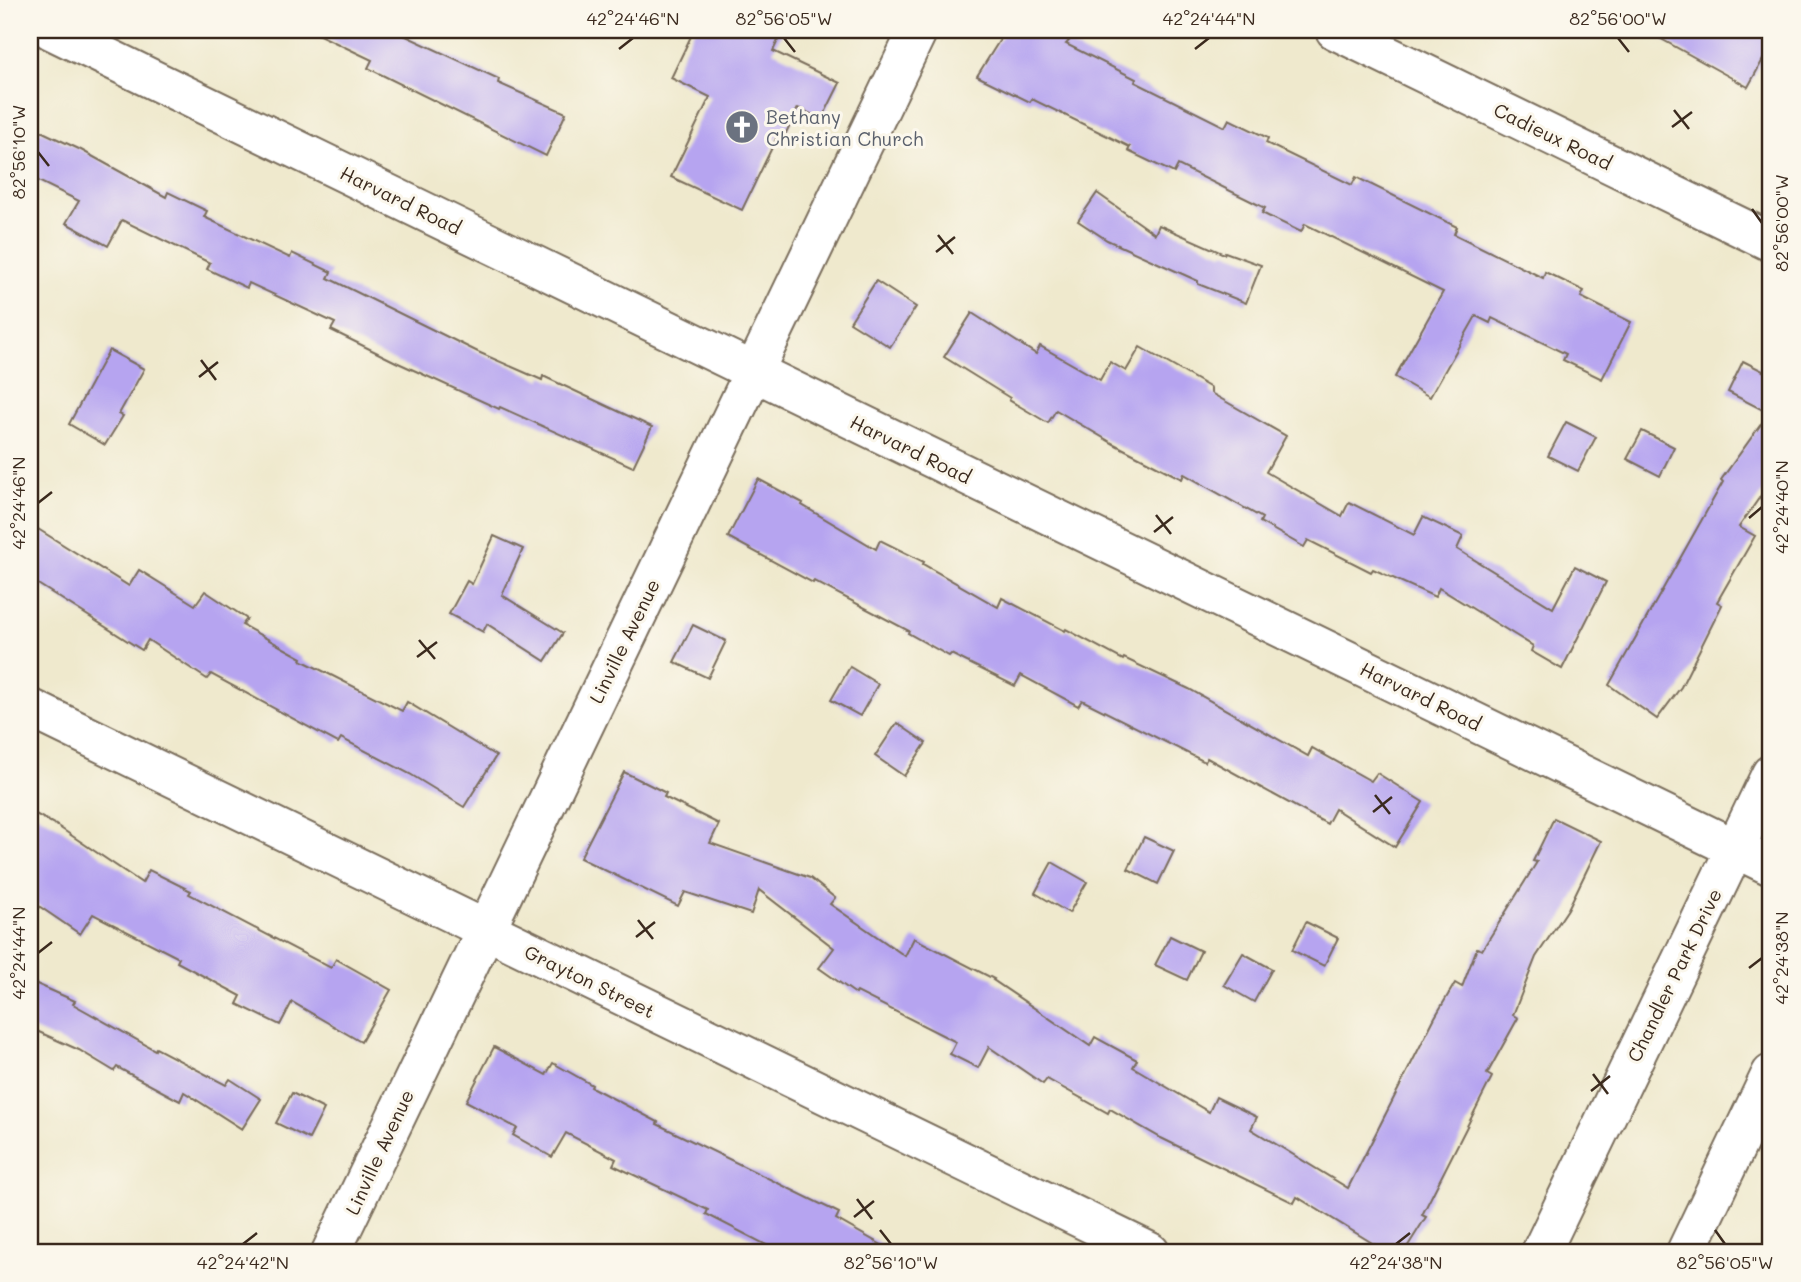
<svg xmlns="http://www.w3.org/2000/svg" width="1801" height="1282" font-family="Mali,sans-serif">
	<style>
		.building { fill: #b6a4f0 }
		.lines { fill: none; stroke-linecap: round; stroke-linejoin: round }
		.minor-casing { stroke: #7a6d5b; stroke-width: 42 }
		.tertiary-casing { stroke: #7a6d5b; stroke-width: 42 }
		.minor { stroke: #fff; stroke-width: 38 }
		.tertiary { stroke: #fff; stroke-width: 38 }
		.ticks { fill: none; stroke: #3b2a1e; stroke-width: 2.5 }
		.labels { text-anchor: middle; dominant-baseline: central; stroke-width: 6; stroke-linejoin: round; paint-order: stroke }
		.worship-label { font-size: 19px; fill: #5b616d; stroke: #fbf7ec; text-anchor: start }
		.street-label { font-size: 19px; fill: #3b2a1e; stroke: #fbf7ec }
		.neatline { fill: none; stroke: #3b2a1e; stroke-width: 2.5 }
		.ticks-label { font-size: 18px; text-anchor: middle; fill: #3b2a1e }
	</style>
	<rect width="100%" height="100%" fill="#fbf7ec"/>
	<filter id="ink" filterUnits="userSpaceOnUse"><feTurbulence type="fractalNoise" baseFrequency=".0143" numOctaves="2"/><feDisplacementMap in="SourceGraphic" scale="14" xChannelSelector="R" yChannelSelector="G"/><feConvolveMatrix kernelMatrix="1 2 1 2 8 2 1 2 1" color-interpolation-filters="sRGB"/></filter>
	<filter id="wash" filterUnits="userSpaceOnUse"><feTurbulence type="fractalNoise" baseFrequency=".00686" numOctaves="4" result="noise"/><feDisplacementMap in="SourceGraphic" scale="28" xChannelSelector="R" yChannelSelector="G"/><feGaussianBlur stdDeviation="1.57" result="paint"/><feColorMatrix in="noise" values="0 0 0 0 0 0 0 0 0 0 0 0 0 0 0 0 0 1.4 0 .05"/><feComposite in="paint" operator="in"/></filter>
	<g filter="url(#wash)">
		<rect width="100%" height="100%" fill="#efe9cd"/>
		<g id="blocks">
			<!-- building -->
			<g class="building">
				<polygon points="309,30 393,30 499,79 498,83 566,113 546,156 368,68 372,60"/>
				<polygon points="694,30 783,30 773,51 840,83 822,119 798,108 784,137 778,135 742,210 671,177 710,97 671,78"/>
				<polygon points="1006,30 1052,30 1069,41 1066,44 1136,79 1135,82 1225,127 1229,119 1268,138 1266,143 1352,185 1356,177 1457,227 1454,234 1543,278 1545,272 1584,291 1581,297 1631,322 1602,379 1563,360 1566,354 1492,318 1490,323 1476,316 1430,397 1395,377 1443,292 1305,224 1301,232 1262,213 1265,208 1178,165 1174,173 1128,151 1130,147 1032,99 1030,102 977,76"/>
				<polygon points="1645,30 1756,30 1771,38 1771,45 1748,87"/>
				<polygon points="30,126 81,150 166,197 168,192 207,211 204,217 290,258 292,253 331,272 328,278 478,352 542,380 543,376 652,427 633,467 500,407 499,409 396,362 331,330 335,323 249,283 247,288 207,269 210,263 122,220 108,246 66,223 79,201 30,177"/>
				<polygon points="1097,193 1155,234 1159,225 1224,254 1225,252 1261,265 1246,303 1198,284 1198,281 1107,240 1078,221"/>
				<polygon points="876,281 916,307 890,347 850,322"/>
				<polygon points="972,313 1036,354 1040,346 1100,380 1110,362 1126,371 1140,347 1211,388 1211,393 1286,436 1266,472 1342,516 1349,502 1414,535 1423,517 1463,536 1457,549 1553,608 1575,566 1606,582 1562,669 1531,651 1533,646 1439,588 1435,597 1373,569 1371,572 1308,540 1304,547 1260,522 1262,518 1184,474 1182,479 1114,444 1056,410 1048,423 1009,400 1010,398 944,357"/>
				<polygon points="109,350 144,369 119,414 123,416 105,445 69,424"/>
				<polygon points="1743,361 1771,375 1771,481 1739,527 1755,536 1717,602 1722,605 1681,687 1657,719 1609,685 1723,482 1721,480 1769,413 1728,392"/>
				<polygon points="1566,422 1596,437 1578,471 1548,456"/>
				<polygon points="1642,431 1674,447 1660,476 1627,459"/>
				<polygon points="758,479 803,503 802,505 876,549 880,540 924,562 923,564 998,607 1002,598 1065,631 1066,629 1123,660 1124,658 1189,689 1308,756 1312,748 1371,781 1377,773 1423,802 1395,847 1335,809 1327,824 1207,758 1205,762 1082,700 1078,706 1021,675 1015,686 951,654 949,656 908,633 909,631 814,581 813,583 728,537"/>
				<polygon points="30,524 129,586 139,570 195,605 205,591 247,619 242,625 302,658 301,660 402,711 407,702 496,756 464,807 410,774 341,738 338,743 211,674 207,679 148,640 142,650 30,579"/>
				<polygon points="494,536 523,549 502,595 563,633 545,661 487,624 483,632 449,614 467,581 472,584"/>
				<polygon points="693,625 726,641 708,678 674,662"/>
				<polygon points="850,667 878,684 860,716 831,700"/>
				<polygon points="897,723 926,743 904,776 875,756"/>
				<polygon points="624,772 666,793 664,797 719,824 710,843 810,878 835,898 830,904 905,956 914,938 994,979 993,980 1090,1046 1095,1037 1137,1060 1133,1067 1209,1112 1216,1097 1257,1117 1251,1129 1348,1188 1435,1017 1455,983 1462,987 1477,948 1482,950 1537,862 1533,861 1554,818 1601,841 1568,909 1536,957 1513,1015 1518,1018 1487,1074 1492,1077 1422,1215 1426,1217 1404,1252 1387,1252 1297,1197 1294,1203 1161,1138 1110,1109 1108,1113 1047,1079 1043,1084 989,1047 978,1068 950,1054 956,1042 857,992 856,994 819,968 834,948 759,890 751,914 685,892 678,906 580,858"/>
				<polygon points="30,811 56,825 142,883 149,870 191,891 189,894 331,968 336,959 391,990 361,1042 292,1002 280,1025 237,1004 241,996 177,962 179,958 93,914 80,934 30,900"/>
				<polygon points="1144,837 1174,851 1158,884 1128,869"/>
				<polygon points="1052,862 1087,882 1069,913 1035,893"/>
				<polygon points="1306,922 1338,938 1324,966 1292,950"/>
				<polygon points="1170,936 1201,951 1187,980 1155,965"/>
				<polygon points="1243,953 1272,969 1254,1002 1224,985"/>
				<polygon points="30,981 75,1001 73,1004 155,1050 156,1048 226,1085 230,1079 261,1099 242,1129 184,1092 180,1101 117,1067 114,1071 79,1050 30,1028"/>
				<polygon points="494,1047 546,1075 553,1063 592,1085 591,1087 658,1122 657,1124 839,1213 836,1219 894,1252 780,1252 706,1214 708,1210 613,1165 616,1159 566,1133 552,1157 513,1135 517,1128 466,1101"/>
				<polygon points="292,1093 324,1109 309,1139 276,1123"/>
			</g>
		</g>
	</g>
	<g filter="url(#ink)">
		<use href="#blocks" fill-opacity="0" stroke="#7a6d5b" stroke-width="2"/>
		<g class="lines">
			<!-- minor casing -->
			<g class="minor-casing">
				<g id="minor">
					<polyline points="51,30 1771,866"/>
					<polyline points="30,708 1150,1252"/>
					<polyline points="331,1252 918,30"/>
				</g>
			</g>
			<!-- tertiary casing -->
			<g class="tertiary-casing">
				<g id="tertiary">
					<polyline points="1335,30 1771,242"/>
					<polyline points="1541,1252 1771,774"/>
					<polyline points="1686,1252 1771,1074"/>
				</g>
			</g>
			<!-- minor -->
			<use href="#minor" class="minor"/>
			<!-- tertiary -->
			<use href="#tertiary" class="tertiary"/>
		</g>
	</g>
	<!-- ticks -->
	<path class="ticks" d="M 784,38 L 795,52M 1618,38 L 1629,52M 619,49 L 633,38M 1195,49 L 1209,38M 1674,110 L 1689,129M 1672,127 L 1692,112M 38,152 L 49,166M 1752,209 L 1762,223M 938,235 L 953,254M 936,252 L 955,237M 201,360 L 216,380M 199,377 L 218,362M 38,503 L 52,492M 1156,515 L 1171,534M 1749,518 L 1762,507M 1154,532 L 1173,517M 419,640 L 435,659M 417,657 L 437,642M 1375,795 L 1390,814M 1373,812 L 1392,797M 638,920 L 653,939M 636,937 L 655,922M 38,953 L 52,942M 1749,968 L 1762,958M 1593,1074 L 1608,1094M 1591,1091 L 1610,1076M 857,1199 L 872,1219M 854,1217 L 874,1201M 880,1230 L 891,1244M 1715,1230 L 1725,1244M 243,1244 L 257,1233M 1396,1244 L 1410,1233"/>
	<!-- icons -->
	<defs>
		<g id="church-disc" transform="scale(1.75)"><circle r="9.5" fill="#6b7280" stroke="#fbf7ec"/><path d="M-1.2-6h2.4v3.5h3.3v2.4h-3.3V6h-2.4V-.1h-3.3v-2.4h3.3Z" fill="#fff"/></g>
	</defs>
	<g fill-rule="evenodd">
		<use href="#church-disc" x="742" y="127"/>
	</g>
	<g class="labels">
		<!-- worship labels -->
		<g class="worship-label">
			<text x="766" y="116">Bethany<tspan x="766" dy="22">Christian Church</tspan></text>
		</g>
		<!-- street labels -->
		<g class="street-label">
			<text transform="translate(1553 136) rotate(26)">Cadieux Road</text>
			<text transform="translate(401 200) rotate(26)">Harvard Road</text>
			<text transform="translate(911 449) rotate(26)">Harvard Road</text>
			<text transform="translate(624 641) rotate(-64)">Linville Avenue</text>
			<text transform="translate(1421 696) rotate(26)">Harvard Road</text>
			<text transform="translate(1674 975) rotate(-64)">Chandler Park Drive</text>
			<text transform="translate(590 981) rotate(26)">Grayton Street</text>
			<text transform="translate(379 1152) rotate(-65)">Linville Avenue</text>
		</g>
	</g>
	<!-- margin -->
	<rect width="1801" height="1282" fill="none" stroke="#fbf7ec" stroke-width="77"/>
	<rect x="38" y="38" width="1724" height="1206" class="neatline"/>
	<g class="ticks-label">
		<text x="633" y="25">42°24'46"N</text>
		<text x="784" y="25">82°56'05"W</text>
		<text x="1209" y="25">42°24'44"N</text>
		<text x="1618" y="25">82°56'00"W</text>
		<text transform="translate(19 152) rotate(-90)" y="6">82°56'10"W</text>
		<text transform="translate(1782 223) rotate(-90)" y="6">82°56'00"W</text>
		<text transform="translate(19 503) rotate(-90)" y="6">42°24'46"N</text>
		<text transform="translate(1782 507) rotate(-90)" y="6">42°24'40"N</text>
		<text transform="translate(19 953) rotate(-90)" y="6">42°24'44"N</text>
		<text transform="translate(1782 958) rotate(-90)" y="6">42°24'38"N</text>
		<text x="243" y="1269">42°24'42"N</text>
		<text x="891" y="1269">82°56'10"W</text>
		<text x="1396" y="1269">42°24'38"N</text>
		<text x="1725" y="1269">82°56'05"W</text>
	</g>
</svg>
